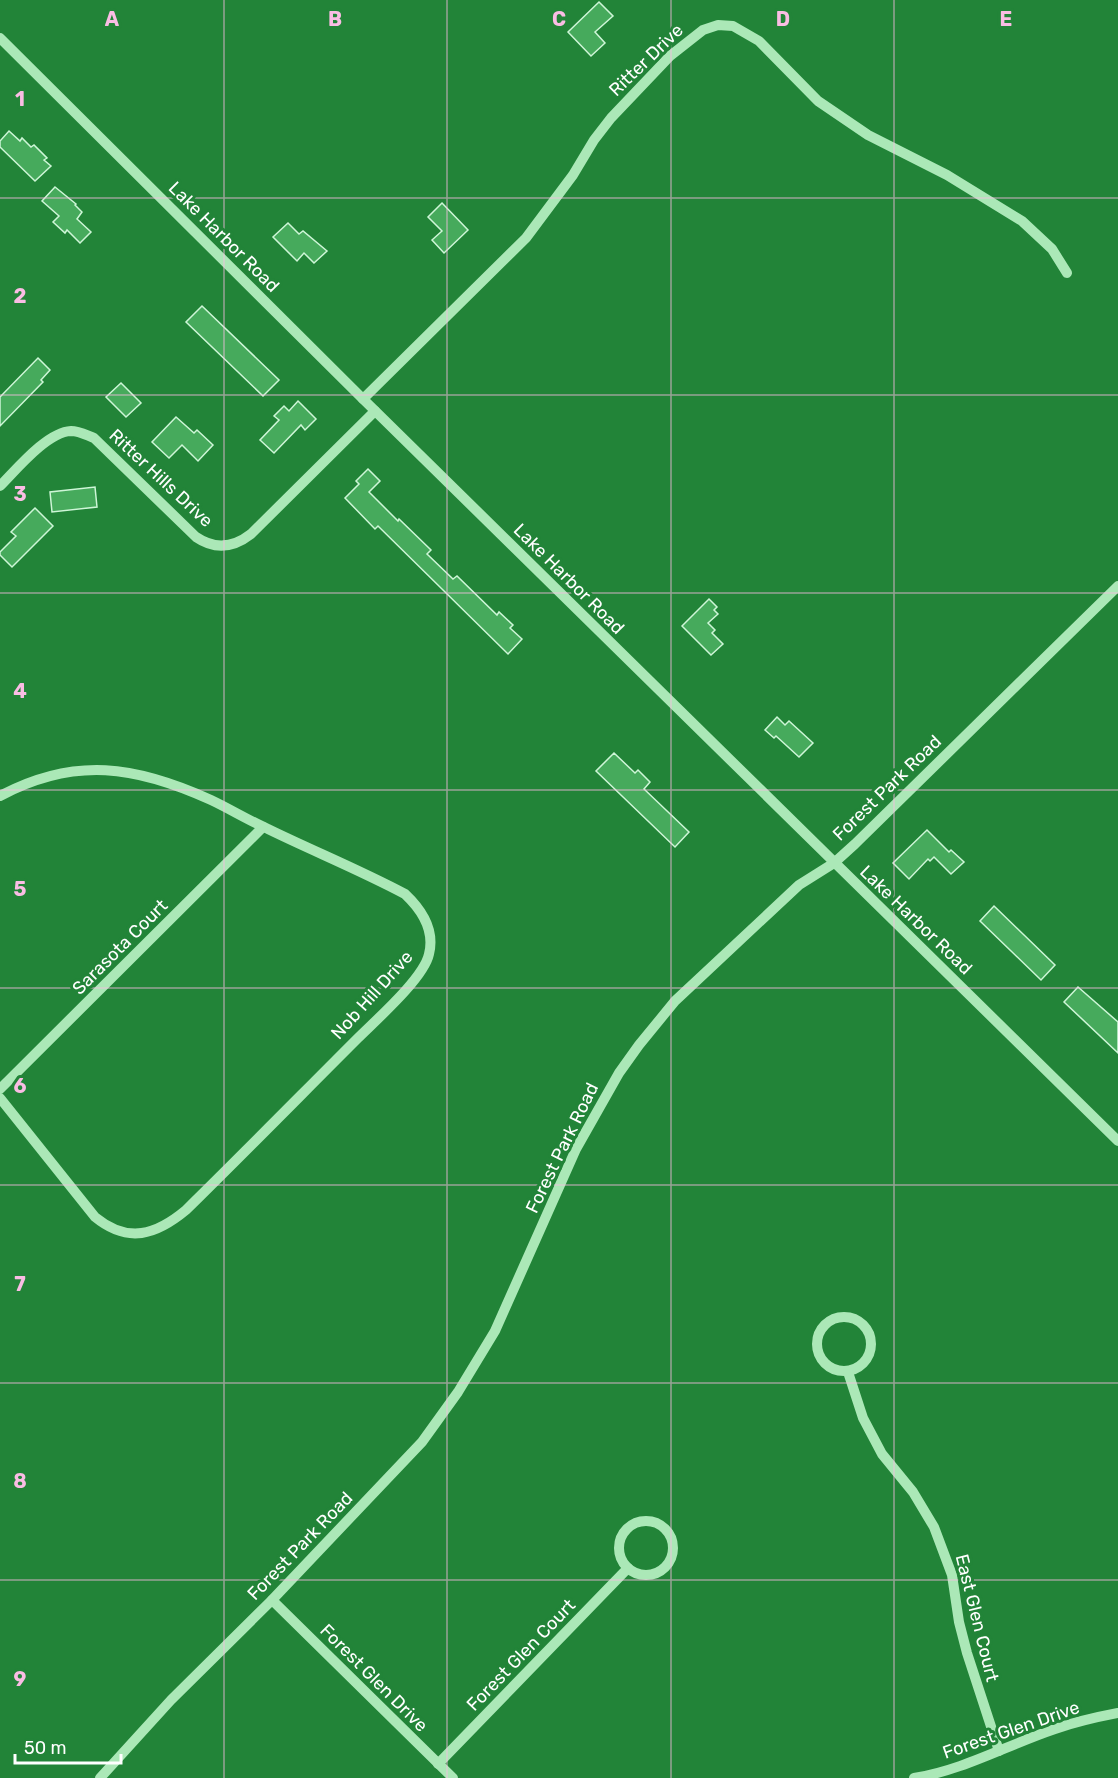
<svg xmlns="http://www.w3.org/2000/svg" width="1118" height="1778" font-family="Rubik,sans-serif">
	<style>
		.building { fill: #46aa5c; stroke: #cef6d7; stroke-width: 1.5 }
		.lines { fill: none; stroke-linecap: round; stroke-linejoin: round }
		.minor { stroke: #abe8b7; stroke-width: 10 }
		.grid { fill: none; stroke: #fabde4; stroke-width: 1.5; stroke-opacity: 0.55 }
		.labels { text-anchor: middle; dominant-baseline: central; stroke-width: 6; stroke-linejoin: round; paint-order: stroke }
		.street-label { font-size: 18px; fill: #fff; stroke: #228438 }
		.grid-label { font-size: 20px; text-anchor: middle; font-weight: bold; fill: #fabde4; stroke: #228438; stroke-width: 6; stroke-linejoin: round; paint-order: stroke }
	</style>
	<rect width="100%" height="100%" fill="#228438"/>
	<!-- building -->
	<g class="building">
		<polygon points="599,2 613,16 595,32 605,43 591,56 568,32"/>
		<polygon points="9,131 20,141 22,138 31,147 34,145 47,158 44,160 51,166 35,181 0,147 0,141"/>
		<polygon points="55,187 76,204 75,205 82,212 77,219 91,232 80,243 67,230 65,233 53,222 59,216 42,201"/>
		<polygon points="442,203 468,230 444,253 432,240 442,231 428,217"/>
		<polygon points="288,223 299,234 303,231 327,251 314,263 304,253 297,261 273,237"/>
		<polygon points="202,306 279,380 263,396 186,322"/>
		<polygon points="38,358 50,370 41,380 43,382 0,426 0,397"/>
		<polygon points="121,383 141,403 126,417 106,397"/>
		<polygon points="298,401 316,419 305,430 301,425 274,453 260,440 279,420 274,416 284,406 289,411"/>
		<polygon points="176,417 194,433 197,430 213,445 198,461 182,445 169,458 152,442"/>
		<polygon points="368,469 380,481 369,492 398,521 399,519 431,550 427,554 453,579 457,576 497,615 499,612 513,625 510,628 522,639 508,654 378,526 375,529 345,498 359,484 356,481"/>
		<polygon points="95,487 97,507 52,512 50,492"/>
		<polygon points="35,508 53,526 12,567 0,555 0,552 16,536 11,532"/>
		<polygon points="709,599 717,607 714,610 718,614 708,623 715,630 712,633 723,644 711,655 682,626"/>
		<polygon points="777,717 785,725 789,721 813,743 799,757 776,736 774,738 765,730"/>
		<polygon points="614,753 635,773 638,770 650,782 644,789 689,832 675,847 596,771"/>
		<polygon points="927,830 949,852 951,850 964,862 951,874 934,857 930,861 928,859 909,879 893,863"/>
		<polygon points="994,906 1055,965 1041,980 980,921"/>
		<polygon points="1078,987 1118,1022 1118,1053 1064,1002"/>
	</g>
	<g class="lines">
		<!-- minor -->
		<g class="minor">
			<polyline points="0,38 363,399 1118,1141"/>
			<polyline points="363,399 526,238 573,175 594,140 611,118 670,56 703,30 718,25 733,26 759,41 818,101 868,135 947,175 1022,221 1052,249 1067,273"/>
			<path d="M 0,486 C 16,470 47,432 71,431 C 79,431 86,435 94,438 L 196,537 C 215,550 233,548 251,534 L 375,411"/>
			<path d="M 0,796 C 75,756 136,766 211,800 C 230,809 248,820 268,829 C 313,851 360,870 405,894 C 422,910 435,930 429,954 C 424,978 376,1020 358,1038 C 301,1095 244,1153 186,1210 C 156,1235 128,1244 95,1217 L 0,1098"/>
			<polyline points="0,1089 263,827"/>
			<circle cx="844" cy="1344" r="27"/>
			<polyline points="848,1372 863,1418 882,1454 913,1492 934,1527 952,1575 959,1622 967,1653 999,1751"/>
			<circle cx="646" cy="1548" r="27"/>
			<polyline points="272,1600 453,1778"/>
			<polyline points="438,1764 628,1568"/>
			<polyline points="100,1778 171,1700 272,1600 422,1442 458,1392 495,1331 576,1149 619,1073 639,1045 675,1001 799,885 834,863 855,844 1118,586"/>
			<path d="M 914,1778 C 964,1770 1007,1745 1055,1729 C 1075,1722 1097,1717 1118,1713"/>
		</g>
	</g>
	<!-- grid -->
	<path class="grid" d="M 224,0 L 224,1778M 447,0 L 447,1778M 671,0 L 671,1778M 894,0 L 894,1778M 0,198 L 1118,198M 0,395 L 1118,395M 0,593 L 1118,593M 0,790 L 1118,790M 0,988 L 1118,988M 0,1185 L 1118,1185M 0,1383 L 1118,1383M 0,1580 L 1118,1580"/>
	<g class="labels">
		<!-- street labels -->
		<g class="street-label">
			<text transform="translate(646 60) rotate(-44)">Ritter Drive</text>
			<text transform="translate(224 237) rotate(45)">Lake Harbor Road</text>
			<text transform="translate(161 478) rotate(43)">Ritter Hills Drive</text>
			<text transform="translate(569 579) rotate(45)">Lake Harbor Road</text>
			<text transform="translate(887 788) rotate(-44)">Forest Park Road</text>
			<text transform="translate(916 920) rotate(44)">Lake Harbor Road</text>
			<text transform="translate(120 947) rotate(-45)">Sarasota Court</text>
			<text transform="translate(372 995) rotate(-48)">Nob Hill Drive</text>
			<text transform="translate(562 1148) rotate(-64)">Forest Park Road</text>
			<text transform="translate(300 1546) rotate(-46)">Forest Park Road</text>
			<text transform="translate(977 1618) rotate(76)">East Glen Court</text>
			<text transform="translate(521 1655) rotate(-46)">Forest Glen Court</text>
			<text transform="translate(374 1678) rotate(45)">Forest Glen Drive</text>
			<text transform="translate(1011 1730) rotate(-19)">Forest Glen Drive</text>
		</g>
	</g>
	<g class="grid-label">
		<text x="112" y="26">A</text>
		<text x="335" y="26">B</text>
		<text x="559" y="26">C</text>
		<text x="783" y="26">D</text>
		<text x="1006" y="26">E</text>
		<text x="20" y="106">1</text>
		<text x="20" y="303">2</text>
		<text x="20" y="501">3</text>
		<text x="20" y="698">4</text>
		<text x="20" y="896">5</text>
		<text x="20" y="1093">6</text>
		<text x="20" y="1291">7</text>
		<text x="20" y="1488">8</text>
		<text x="20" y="1686">9</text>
	</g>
	<!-- scale -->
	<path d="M15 1754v9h106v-9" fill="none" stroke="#ffffff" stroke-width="3"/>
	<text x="24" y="1754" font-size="18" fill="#ffffff" stroke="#228438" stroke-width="4.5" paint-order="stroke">50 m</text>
</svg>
